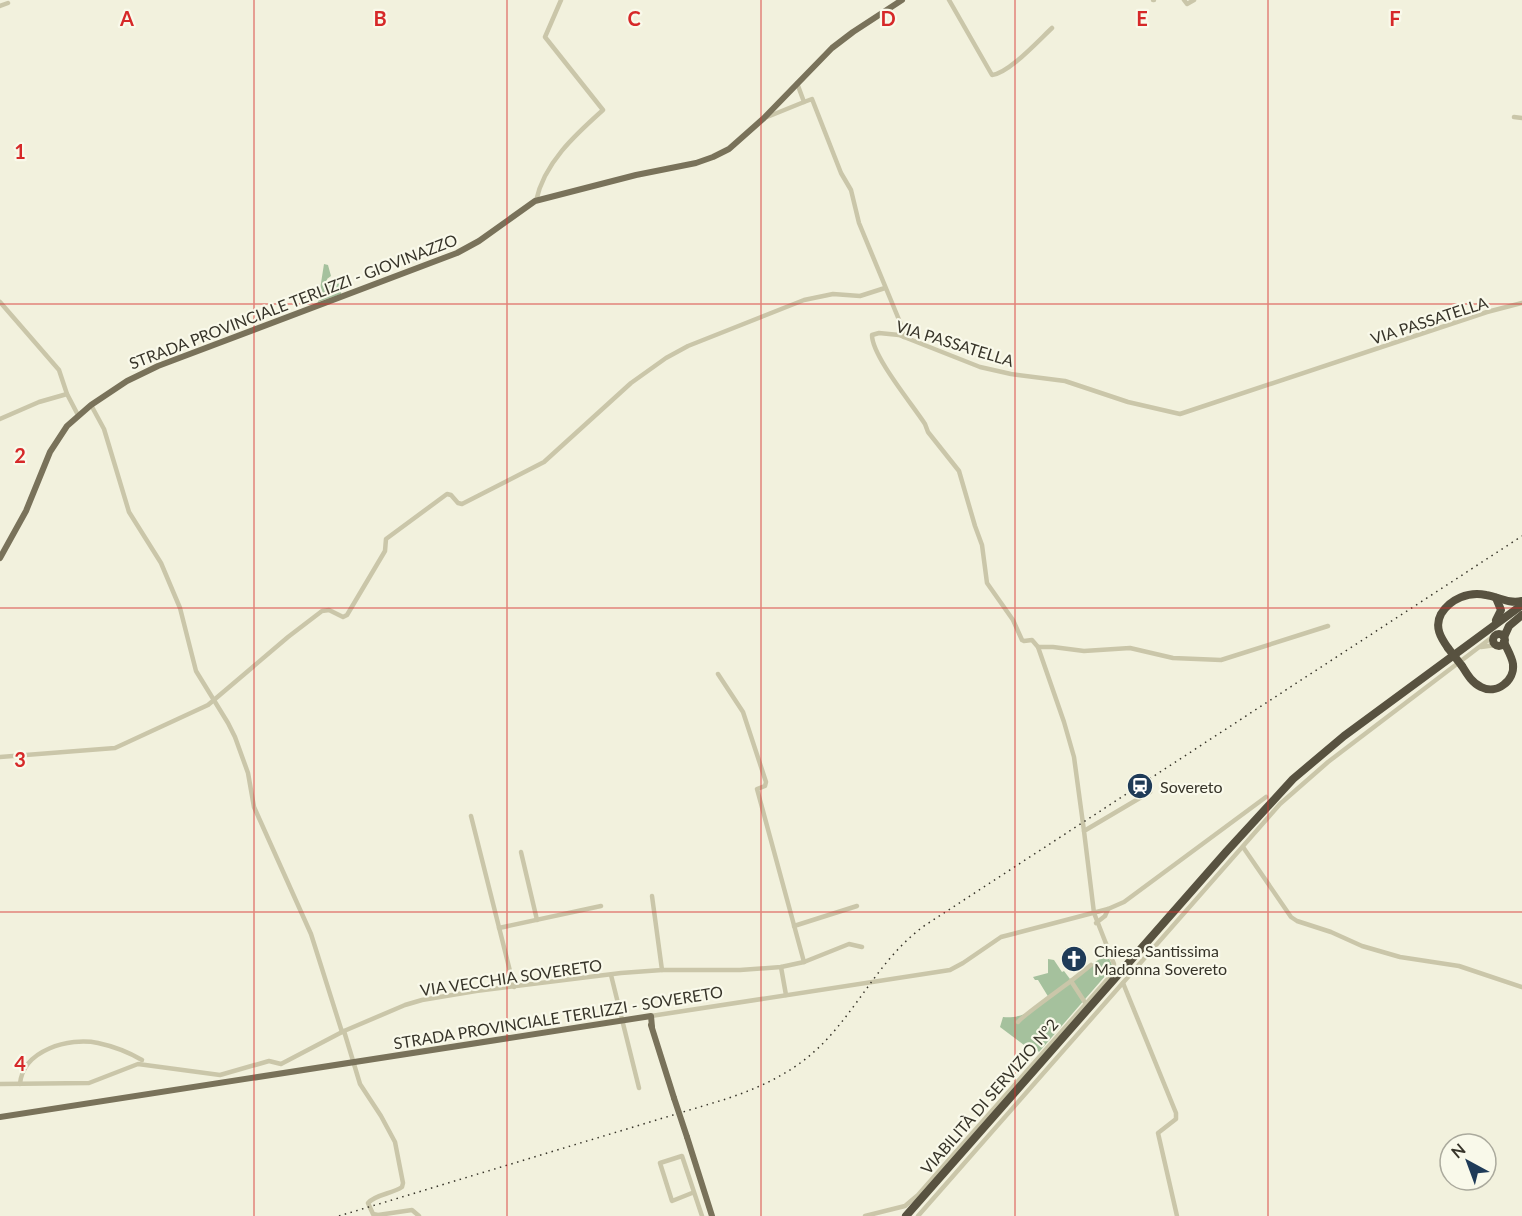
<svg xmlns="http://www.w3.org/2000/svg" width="1522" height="1216" font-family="Lato,sans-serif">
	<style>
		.green { fill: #a5c19d }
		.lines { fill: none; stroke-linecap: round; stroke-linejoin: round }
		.minor { stroke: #cac6a9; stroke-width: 4.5 }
		.major { stroke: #79725a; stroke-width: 6 }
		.highway { stroke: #585240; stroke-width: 8 }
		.rail { stroke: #373429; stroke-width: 1.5; stroke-dasharray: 1.5 4.5; stroke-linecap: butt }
		.major-bridge { stroke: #79725a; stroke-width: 6 }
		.highway-bridge { stroke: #585240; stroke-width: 8 }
		.grid { fill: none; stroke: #d62828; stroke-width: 1.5; stroke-opacity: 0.55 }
		.labels { text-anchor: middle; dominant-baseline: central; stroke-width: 4.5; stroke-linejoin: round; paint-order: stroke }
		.street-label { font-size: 16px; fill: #373429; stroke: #f9f9ea }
		.poi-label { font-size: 16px; fill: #373429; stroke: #f9f9ea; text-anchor: start }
		.grid-label { font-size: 20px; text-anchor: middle; font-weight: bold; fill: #d62828; stroke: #f9f9ea; stroke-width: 4.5; stroke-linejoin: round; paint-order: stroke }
	</style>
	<rect width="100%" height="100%" fill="#f2f1dd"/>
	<!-- green -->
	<g class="green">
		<polygon points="324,264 328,265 331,276 327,279 328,283 331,283 332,285 341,283 341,294 318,302"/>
		<path d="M 1107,954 L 1113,967 L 1039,1052 L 1032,1045 L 1028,1048 L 1000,1027 L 1003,1017 C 1024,1019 1033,1009 1049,998 L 1038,980 L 1035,980 L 1033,977 L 1048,973 L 1048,959 L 1054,960 L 1062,972 L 1064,971 L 1070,979 Z"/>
	</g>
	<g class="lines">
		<!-- minor -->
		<g class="minor">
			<path d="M 949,0 L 992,75 C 1009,73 1038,41 1052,28"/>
			<polyline points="1153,0 1154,0"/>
			<polyline points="1184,0 1187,4 1194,0"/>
			<polyline points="0,6 8,3"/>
			<polyline points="804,102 812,99 841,173 851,190 859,223 902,327 904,337"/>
			<polyline points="767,117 804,102 797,83"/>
			<polyline points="1514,117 1522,118"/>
			<path d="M 536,201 C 544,163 575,135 603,110 L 545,37 L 561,0"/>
			<polyline points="0,302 59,370 67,394 78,415"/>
			<polyline points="91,405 104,429 129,512 161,563 180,608 196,671 228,723 235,737 248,773 254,807 311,934 342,1032"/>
			<polyline points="0,419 39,402 67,394"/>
			<polyline points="1038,647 1053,647 1084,651 1130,648 1173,658 1221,660 1328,626"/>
			<polyline points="1481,647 1496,645"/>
			<polyline points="718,674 743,712 766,782 765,786 757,789 804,962"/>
			<polyline points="0,757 115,748 208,705 288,637 322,611 329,610 343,617 347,615 385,551 386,539 447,494 451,495 458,503 462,504 544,462 631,383 666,358 688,346 804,300 833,294 860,296 885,288"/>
			<polyline points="471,816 514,987"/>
			<path d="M 1084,831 L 1074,757 L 1064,722 L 1038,647 L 1032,640 L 1024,641 L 1022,640 L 1013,620 L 987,583 L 982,545 L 975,526 L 959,471 L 928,432 L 925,424 C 912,404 872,356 872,335 L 879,333 L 899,335 L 980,367 L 1011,374 L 1065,381 L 1128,402 L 1180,414 L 1487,312 L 1522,303"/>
			<polyline points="1243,847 1291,917 1297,921 1331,932 1362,946 1400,957 1459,966 1522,987"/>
			<polyline points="521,852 537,920"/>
			<polyline points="652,896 662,970"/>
			<polyline points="1096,923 1105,916 1108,909"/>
			<polyline points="794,926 857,906"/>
			<polyline points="499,928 601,906"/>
			<polyline points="781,967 786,995"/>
			<polyline points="611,975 639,1088"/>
			<polyline points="1123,983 1176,1113 1176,1119 1158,1133 1177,1216"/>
			<polyline points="1086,1004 1071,981 1091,965"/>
			<polyline points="651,1016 950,970 963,963 1001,937 1108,909 1124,902 1266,797"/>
			<path d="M 1018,1022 C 1020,1018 1063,987 1071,981"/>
			<path d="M 344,1031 L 360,1084 L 381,1116 L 395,1142 L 403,1183 L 402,1187 C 392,1194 376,1194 368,1203 L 373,1214 L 378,1215 L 412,1210 L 419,1216"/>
			<polyline points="0,1084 89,1083 138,1064 220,1075 269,1061 281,1064 344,1031 405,1005 422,1000 476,991 621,973 662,970 740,970 781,967 804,962 849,944 862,947"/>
			<path d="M 20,1084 C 23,1050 69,1037 98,1043 C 112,1046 130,1053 142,1060"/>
			<polyline points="692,1193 672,1201 660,1163 682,1156 702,1216"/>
			<polyline points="865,1216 905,1206 918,1195 1113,973 1114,964 1094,913 1084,831 1150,792"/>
			<polyline points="918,1216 1280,804 1328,762 1495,635"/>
		</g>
		<!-- major -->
		<g class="major">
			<polyline points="0,558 26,511 50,452 67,426 91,405 127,381 158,366 457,253 479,241 535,201 636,175 696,163 713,157 729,149 764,118 832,48 853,32 902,0"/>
			<polyline points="651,1025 674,1098"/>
			<polyline points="0,1117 651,1016 652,1027"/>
			<polyline points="687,1137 712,1216"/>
		</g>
		<!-- highway -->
		<g class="highway">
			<polyline points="1496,598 1501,610 1496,620"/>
			<circle cx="1499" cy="640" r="6"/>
			<polyline points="1504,637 1509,626 1522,615"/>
			<path d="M 1448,648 C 1441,638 1434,627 1441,614 C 1450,599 1469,591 1486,595 C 1499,597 1508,604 1522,601"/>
			<path d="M 1462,666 C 1467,674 1472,683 1481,687 C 1496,695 1515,681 1513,664 C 1512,657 1507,649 1504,642"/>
			<polyline points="906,1216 1226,852 1293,779 1344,736 1522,605"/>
		</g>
		<!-- rail -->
		<path class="rail" d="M 339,1216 L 726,1099 C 765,1086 800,1069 828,1038 C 862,1001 883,956 924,926 L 1522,536"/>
		<!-- major-bridge -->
		<polyline class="major-bridge" points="674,1098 687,1137"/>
		<!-- highway-bridge -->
		<polyline class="highway-bridge" points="1448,648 1462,666"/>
	</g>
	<!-- grid -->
	<path class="grid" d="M 254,0 L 254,1216M 507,0 L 507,1216M 761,0 L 761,1216M 1015,0 L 1015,1216M 1268,0 L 1268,1216M 0,304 L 1522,304M 0,608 L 1522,608M 0,912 L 1522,912"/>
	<!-- icons -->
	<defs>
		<g id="station-disc" transform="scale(1.35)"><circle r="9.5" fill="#1f3b58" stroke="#f9f9ea"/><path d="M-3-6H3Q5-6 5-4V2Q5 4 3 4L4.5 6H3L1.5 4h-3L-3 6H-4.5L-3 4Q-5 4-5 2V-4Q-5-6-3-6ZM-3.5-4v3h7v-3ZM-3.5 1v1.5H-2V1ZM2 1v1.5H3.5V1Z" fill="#fff"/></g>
		<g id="church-disc" transform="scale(1.35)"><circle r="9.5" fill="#1f3b58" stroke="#f9f9ea"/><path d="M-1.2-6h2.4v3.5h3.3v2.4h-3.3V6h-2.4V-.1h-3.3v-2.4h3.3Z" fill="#fff"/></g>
	</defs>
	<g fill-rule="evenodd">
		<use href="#station-disc" x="1140" y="786"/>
		<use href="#church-disc" x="1074" y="959"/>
	</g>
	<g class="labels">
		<!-- street labels -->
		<g class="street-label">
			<text transform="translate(293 301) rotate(-21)">STRADA PROVINCIALE TERLIZZI - GIOVINAZZO</text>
			<text transform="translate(1429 320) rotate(-18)">VIA PASSATELLA</text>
			<text transform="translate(955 343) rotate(17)">VIA PASSATELLA</text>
			<text transform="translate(511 977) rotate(-8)">VIA VECCHIA SOVERETO</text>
			<text transform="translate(558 1017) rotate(-9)">STRADA PROVINCIALE TERLIZZI - SOVERETO</text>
			<text transform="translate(989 1096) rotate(-49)">VIABILITÀ DI SERVIZIO N°2</text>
		</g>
		<!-- poi labels -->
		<g class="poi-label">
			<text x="1160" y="786">Sovereto</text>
			<text x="1094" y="950">Chiesa Santissima<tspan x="1094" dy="18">Madonna Sovereto</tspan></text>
		</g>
	</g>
	<g class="grid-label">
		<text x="127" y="26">A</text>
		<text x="380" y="26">B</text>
		<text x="634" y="26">C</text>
		<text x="888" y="26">D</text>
		<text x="1142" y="26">E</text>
		<text x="1395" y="26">F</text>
		<text x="20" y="159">1</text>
		<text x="20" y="463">2</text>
		<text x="20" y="767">3</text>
		<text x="20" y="1071">4</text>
	</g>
	<!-- north arrow -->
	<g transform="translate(1468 1162) rotate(319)"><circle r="28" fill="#f9f9ea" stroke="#abaa9d" stroke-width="1.5"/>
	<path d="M0-4.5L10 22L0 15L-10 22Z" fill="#1f3b58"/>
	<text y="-9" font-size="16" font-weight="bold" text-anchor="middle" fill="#373429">N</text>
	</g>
</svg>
